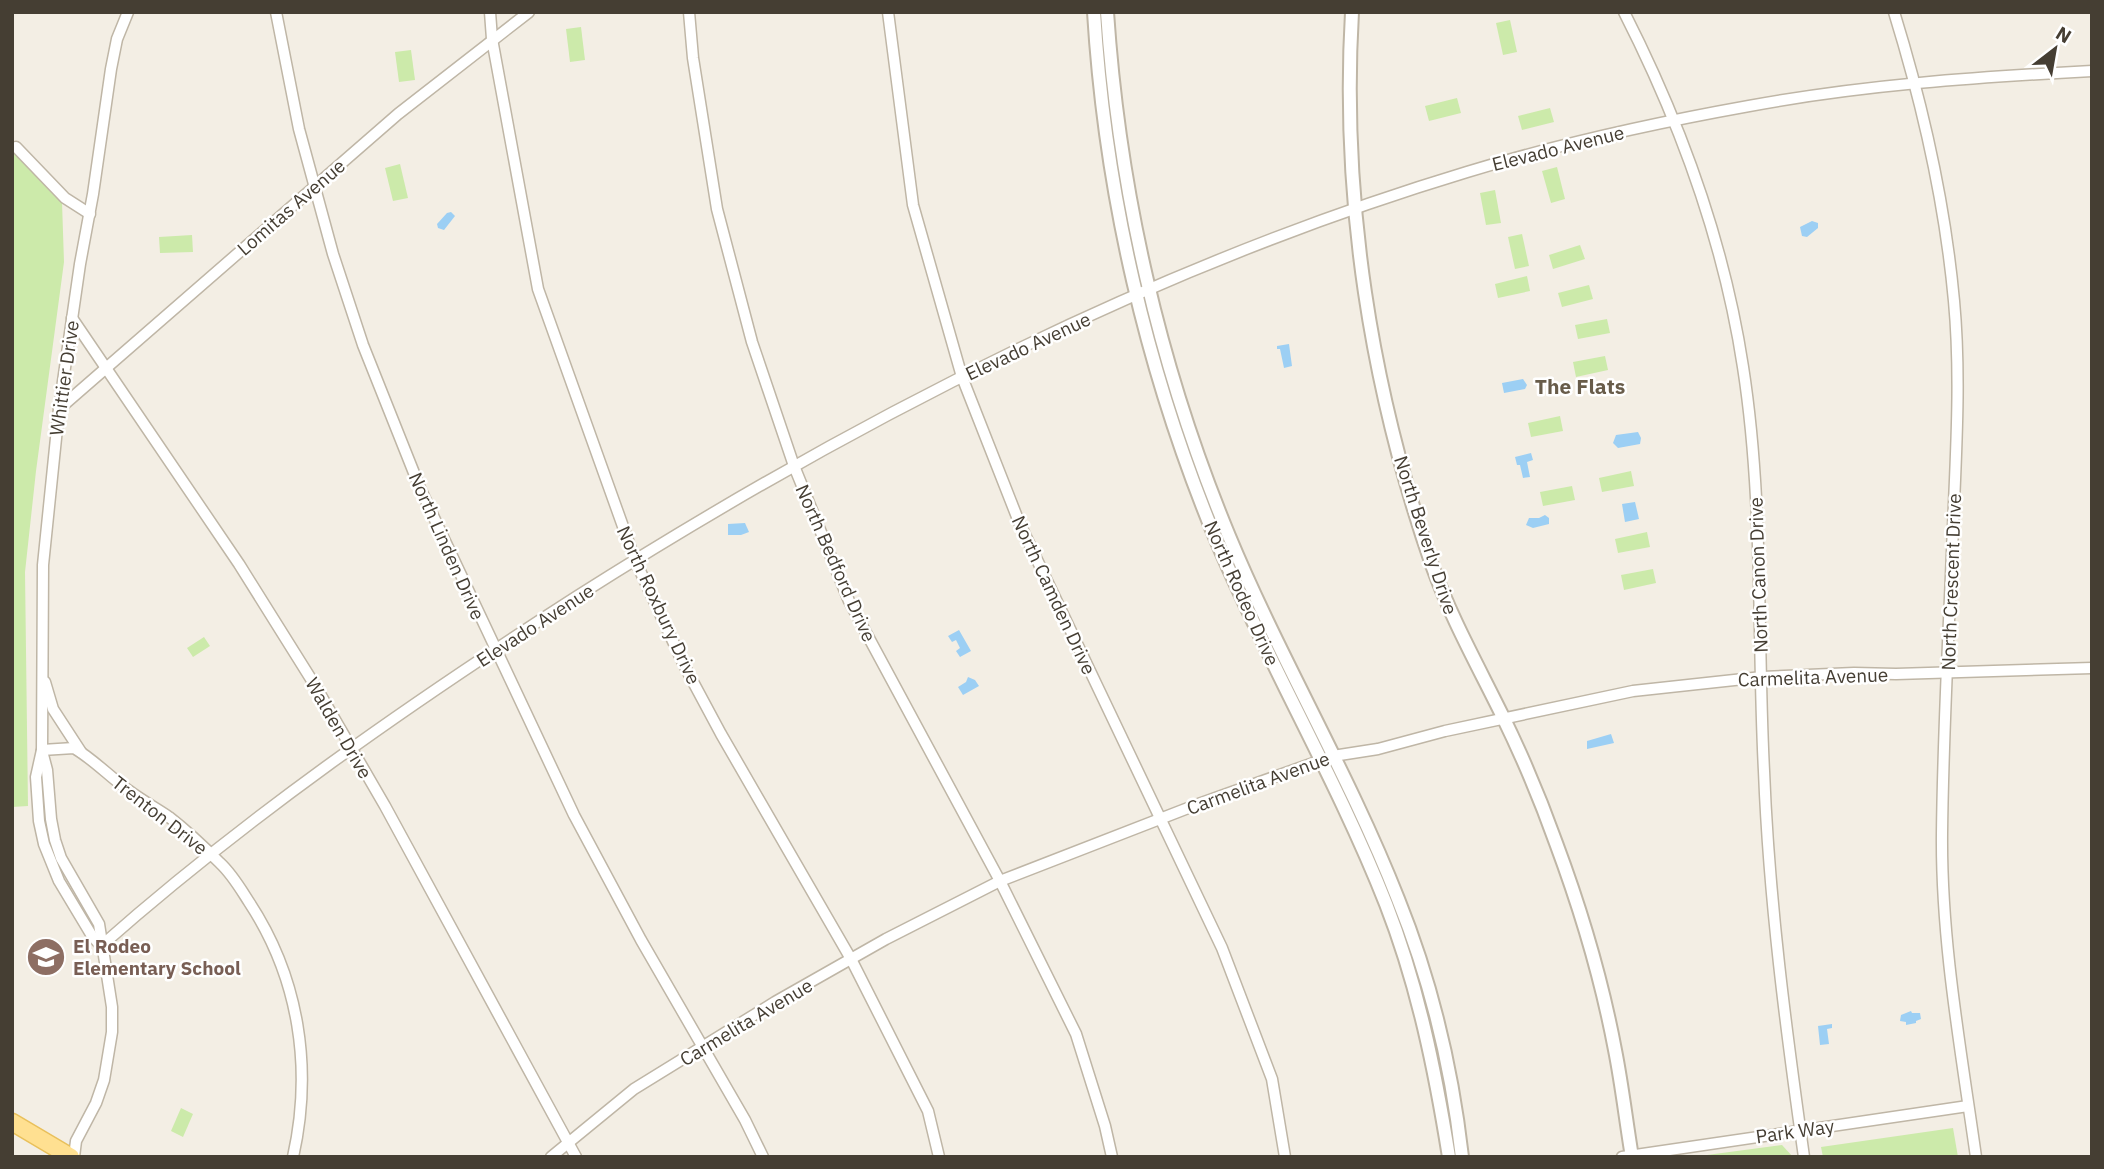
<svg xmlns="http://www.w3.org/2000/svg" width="2104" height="1169" font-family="'IBM Plex Sans',sans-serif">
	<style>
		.green { fill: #cceaaa }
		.water { fill: #9ccff4 }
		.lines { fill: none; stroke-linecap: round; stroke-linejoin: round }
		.minor-casing { stroke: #bfb6a6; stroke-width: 13 }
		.tertiary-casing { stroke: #bfb6a6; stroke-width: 16 }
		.primary-casing { stroke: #e9c05b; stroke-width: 19 }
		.minor { stroke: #fff; stroke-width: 10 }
		.tertiary { stroke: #fff; stroke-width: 12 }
		.primary { stroke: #ffe091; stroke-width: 16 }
		.labels { text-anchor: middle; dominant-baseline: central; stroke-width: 5; stroke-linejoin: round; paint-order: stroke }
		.street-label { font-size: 19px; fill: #453e33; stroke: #fff }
		.education-label { font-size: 19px; font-weight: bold; fill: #785e54; stroke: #fff; text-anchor: start }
		.neighbourhood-label { font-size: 21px; font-weight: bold; fill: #685c4a; stroke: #fff }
	</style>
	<rect width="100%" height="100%" fill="#f3eee4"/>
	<!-- green -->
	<g class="green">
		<polygon points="1510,20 1517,52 1503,55 1496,23"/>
		<polygon points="581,27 585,60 570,62 566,29"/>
		<polygon points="411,50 415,80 399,82 395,52"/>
		<polygon points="1457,98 1461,113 1429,121 1425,106"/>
		<polygon points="1550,108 1554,122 1522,130 1518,116"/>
		<polygon points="12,147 62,202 64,262 36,471 25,572 28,806 12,807"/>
		<polygon points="400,164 408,198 393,201 385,168"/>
		<polygon points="1557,167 1565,199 1551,203 1542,171"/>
		<polygon points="1495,190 1501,223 1486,225 1480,193"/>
		<polygon points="1522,234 1529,266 1515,269 1508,237"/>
		<polygon points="192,235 193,252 160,253 159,237"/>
		<polygon points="1580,245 1585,259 1553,269 1549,255"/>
		<polygon points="1527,276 1530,291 1498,298 1495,284"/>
		<polygon points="1589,285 1593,299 1562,307 1558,293"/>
		<polygon points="1607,319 1610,333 1578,339 1575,325"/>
		<polygon points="1605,356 1608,370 1576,377 1573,362"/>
		<polygon points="1560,416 1563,431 1531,437 1528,423"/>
		<polygon points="1631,471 1634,486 1602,492 1599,478"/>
		<polygon points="1572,486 1575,500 1543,506 1540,492"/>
		<polygon points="1647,532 1650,547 1618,553 1615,539"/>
		<polygon points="1653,569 1656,583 1624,590 1621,575"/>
		<polygon points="204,637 210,646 193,657 187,648"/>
		<polygon points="181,1108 193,1114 183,1137 171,1131"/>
		<polygon points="1953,1128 1958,1157 1823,1157 1821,1147"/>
		<polygon points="1782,1145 1793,1157 1692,1157"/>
	</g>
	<!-- water -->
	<g class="water">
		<polygon points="451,212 455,216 444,230 438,228 437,224 447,213"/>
		<polygon points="1812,221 1818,223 1818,228 1807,237 1802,236 1800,227"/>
		<polygon points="1289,344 1292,366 1284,368 1280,349 1277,349 1277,346"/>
		<polygon points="1523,379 1527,385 1525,389 1504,393 1502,383"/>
		<polygon points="1638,432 1641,438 1640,444 1618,448 1613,443 1616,435"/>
		<polygon points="1531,453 1533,460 1527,462 1530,477 1523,478 1520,465 1517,465 1515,457"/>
		<polygon points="1635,502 1639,519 1625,522 1622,504"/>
		<polygon points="1545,515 1549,518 1549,524 1533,528 1526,525 1529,518 1539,518"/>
		<polygon points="745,523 749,532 741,535 728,535 728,524"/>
		<polygon points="959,630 971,651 960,657 956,651 960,648 956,640 952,642 948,636"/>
		<polygon points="968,677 975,680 979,686 963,695 958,687 966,682"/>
		<polygon points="1611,734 1614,743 1587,749 1587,741"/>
		<polygon points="1911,1011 1912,1013 1920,1013 1921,1019 1916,1021 1916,1023 1906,1025 1906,1022 1900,1021 1901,1015"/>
		<polygon points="1832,1024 1832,1028 1827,1029 1829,1044 1820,1045 1818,1026"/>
	</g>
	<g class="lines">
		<!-- minor casing -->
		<g class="minor-casing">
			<g id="minor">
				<polyline points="276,12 299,129 333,254 363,345 420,488 574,815 641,940 745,1120 763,1157"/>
				<polyline points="490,12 492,39 538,289 635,560 684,665 721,734 851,959 928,1111 939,1157"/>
				<polyline points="689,12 693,58 717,209 752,342 794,466 849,601 1000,881 1076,1034 1105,1126 1112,1157"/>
				<polyline points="888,12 913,205 962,377 1019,522 1222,948 1272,1079 1285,1157"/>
				<path d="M 1624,12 C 1681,124 1724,242 1743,367 C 1764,501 1757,637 1764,771 C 1769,901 1786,1029 1804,1157"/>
				<path d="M 1894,12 C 1923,106 1945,203 1954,301 C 1961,376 1956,452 1953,527 C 1949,629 1943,732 1942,834 C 1941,942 1961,1050 1976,1157"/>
				<polyline points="16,147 65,198 90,214"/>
				<polyline points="72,318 239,564 316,687 385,806 576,1157"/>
				<polyline points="59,409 398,114 529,12"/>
				<polyline points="45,682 53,709 81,752"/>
				<path d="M 42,750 L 74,748 C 93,759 110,777 128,790 C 141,800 156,808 169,817 C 187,831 204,847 220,863 C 232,874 240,888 249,902 C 299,978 313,1068 293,1157"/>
				<polyline points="42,751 47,770 51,819 55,840 61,858 99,924 112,1007 112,1032 104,1080 96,1103 76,1141 74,1157"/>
				<path d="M 101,946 C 248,816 411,703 576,597 C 853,421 1152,267 1467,172 C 1559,144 1654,123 1749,106 C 1862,85 1977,77 2092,71"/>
				<polyline points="101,946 92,936 59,881 44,844 39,821 36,777 42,750 43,565 59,409 80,264 93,194 111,69 117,39 128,12"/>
				<polyline points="551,1157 634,1089 775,1002 886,939 1000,881 1201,803 1333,756 1378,749 1445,731 1633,691 1762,677 1854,673 1896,674 2092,668"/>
				<polyline points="1622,1157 1968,1106"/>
			</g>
		</g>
		<!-- tertiary casing -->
		<g class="tertiary-casing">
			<g id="tertiary">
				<path d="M 1094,12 C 1105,193 1147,374 1217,542 C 1269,665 1337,780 1386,904 C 1418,986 1435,1070 1449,1157"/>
				<path d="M 1107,12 C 1119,191 1160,370 1229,536 C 1280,659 1349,774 1398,899 C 1431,981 1452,1069 1462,1157"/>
				<path d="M 1352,12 C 1341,200 1371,388 1432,565 C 1451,618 1478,666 1503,717 C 1523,758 1541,801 1556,843 C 1581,910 1602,981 1615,1050 C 1622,1085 1626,1121 1632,1157"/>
			</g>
		</g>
		<!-- primary casing -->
		<g class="primary-casing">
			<polyline id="primary" points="12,1122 71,1157"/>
		</g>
		<!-- minor -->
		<use href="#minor" class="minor"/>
		<!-- tertiary -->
		<use href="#tertiary" class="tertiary"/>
		<!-- primary -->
		<use href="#primary" class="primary"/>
	</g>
	<!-- icons -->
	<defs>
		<g id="school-disc" transform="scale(2.0125)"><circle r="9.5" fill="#8d6e63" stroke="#fff"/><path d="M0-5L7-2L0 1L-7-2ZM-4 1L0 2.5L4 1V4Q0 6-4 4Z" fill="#fff"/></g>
	</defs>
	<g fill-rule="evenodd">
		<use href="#school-disc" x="46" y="957"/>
	</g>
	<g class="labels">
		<!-- street labels -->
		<g class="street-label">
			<text transform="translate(1558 148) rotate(-14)">Elevado Avenue</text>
			<text transform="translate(291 207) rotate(-41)">Lomitas Avenue</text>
			<text transform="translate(1028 346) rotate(-25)">Elevado Avenue</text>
			<text transform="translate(64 378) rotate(-82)">Whittier Drive</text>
			<text transform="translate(1426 535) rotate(72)">North Beverly Drive</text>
			<text transform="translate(447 546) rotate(66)">North Linden Drive</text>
			<text transform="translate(836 563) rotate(66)">North Bedford Drive</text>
			<text transform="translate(1758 575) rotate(-92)">North Canon Drive</text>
			<text transform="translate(1951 582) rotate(-88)">North Crescent Drive</text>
			<text transform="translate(1242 593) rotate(66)">North Rodeo Drive</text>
			<text transform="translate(1054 595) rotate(65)">North Camden Drive</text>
			<text transform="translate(659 605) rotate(65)">North Roxbury Drive</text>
			<text transform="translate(535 625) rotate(-33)">Elevado Avenue</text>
			<text transform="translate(1813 677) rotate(-2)">Carmelita Avenue</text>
			<text transform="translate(339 728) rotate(60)">Walden Drive</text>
			<text transform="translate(1258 783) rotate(-20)">Carmelita Avenue</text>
			<text transform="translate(160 815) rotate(38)">Trenton Drive</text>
			<text transform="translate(746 1022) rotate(-31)">Carmelita Avenue</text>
			<text transform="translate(1795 1131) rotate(-8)">Park Way</text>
		</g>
		<!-- education labels -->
		<g class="education-label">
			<text x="73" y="946">El Rodeo<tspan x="73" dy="22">Elementary School</tspan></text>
		</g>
		<!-- neighbourhood labels -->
		<g class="neighbourhood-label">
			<text x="1580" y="386">The Flats</text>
		</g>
	</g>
	<!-- border -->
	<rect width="2104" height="1169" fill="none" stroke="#453e33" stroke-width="28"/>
	<!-- north arrow -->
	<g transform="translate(2055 49) rotate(31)" stroke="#ffffff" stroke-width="5" paint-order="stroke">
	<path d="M0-5L12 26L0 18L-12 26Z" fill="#453e33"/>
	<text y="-10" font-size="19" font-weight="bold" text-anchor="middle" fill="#453e33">N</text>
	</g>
</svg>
